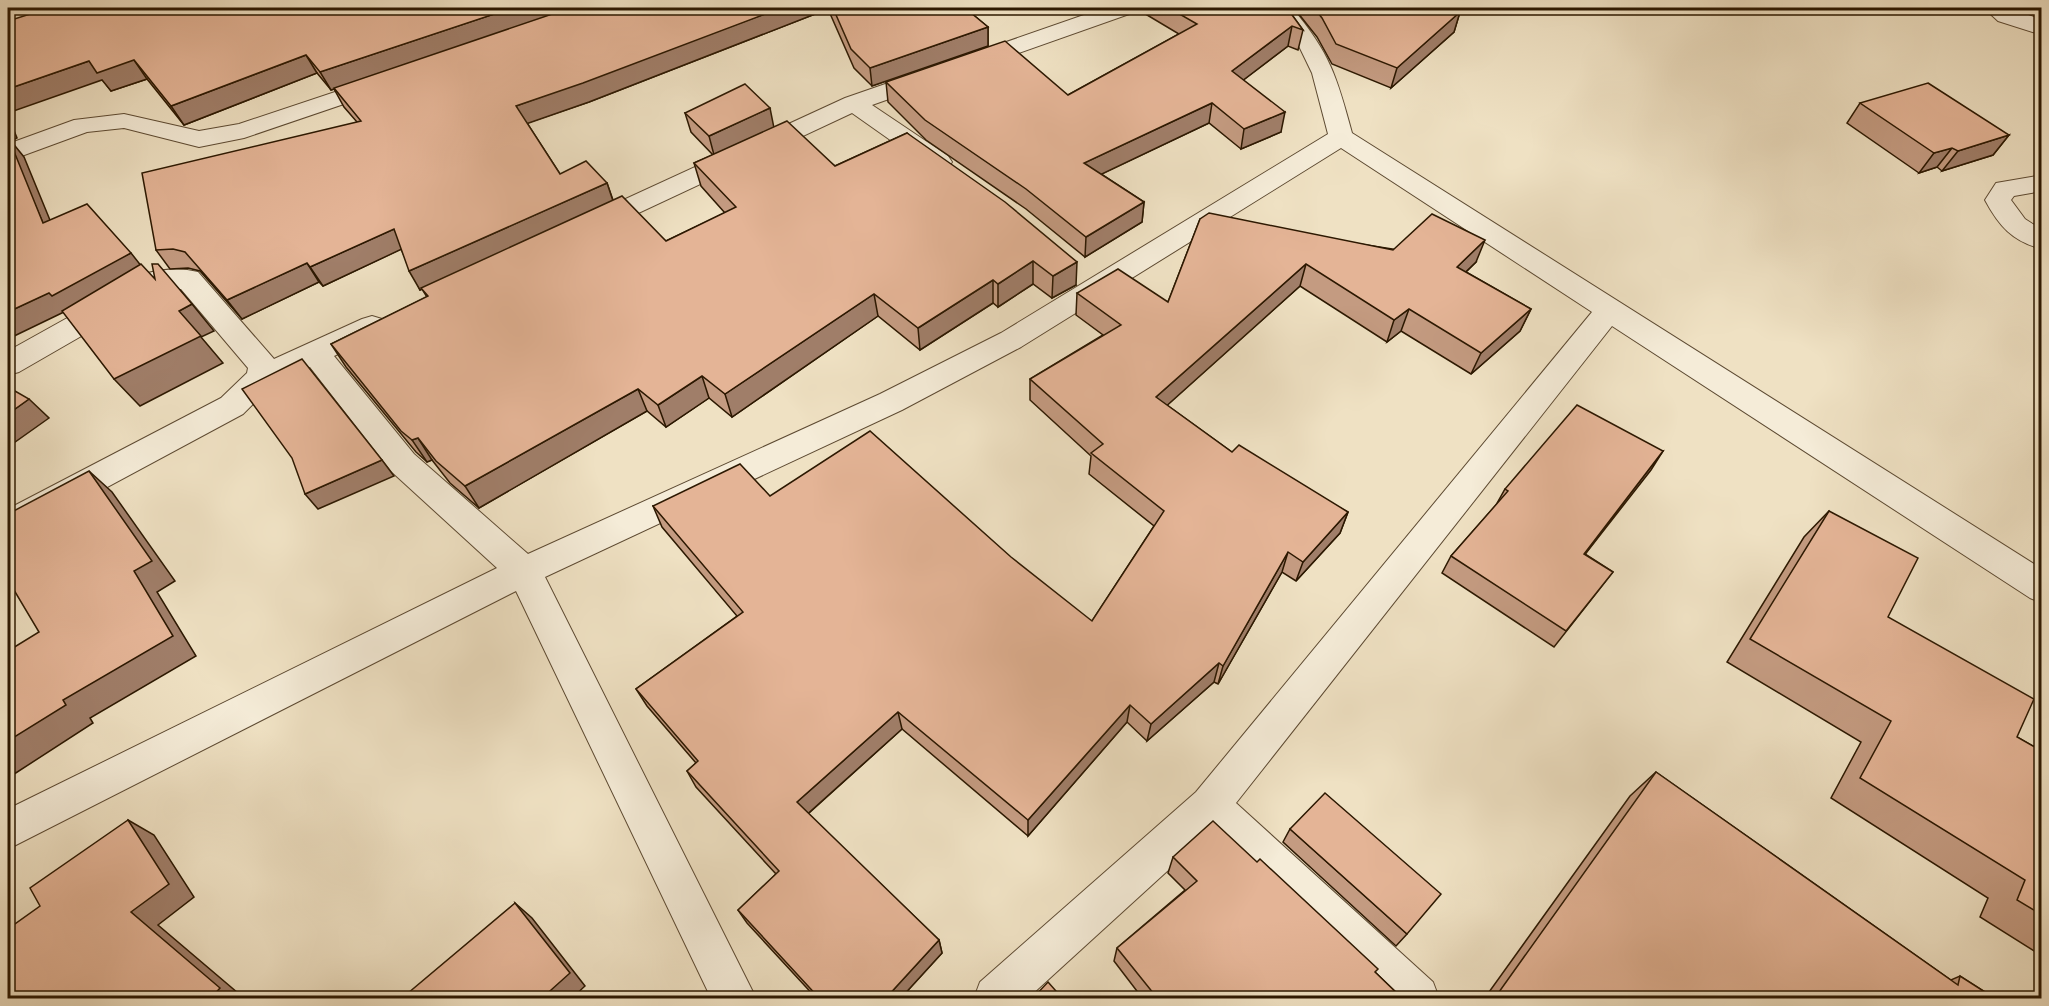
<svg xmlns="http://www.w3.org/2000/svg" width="2049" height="1006" font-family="'IM FELL DW Pica',serif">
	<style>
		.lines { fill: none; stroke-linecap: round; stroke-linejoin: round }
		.minor-casing { stroke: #5d4a32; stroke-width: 2 }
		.minor { fill: #f5ecd8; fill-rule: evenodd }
		.wall { fill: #c49b81; stroke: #2c1801; stroke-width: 1.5 }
		.shaded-wall { fill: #a07e69; stroke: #2c1801; stroke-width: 1.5 }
		.building { fill: #e4b496; stroke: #2c1801; stroke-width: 1.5 }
	</style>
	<rect width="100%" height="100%" fill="#efe1c3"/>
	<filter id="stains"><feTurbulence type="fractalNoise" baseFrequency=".00333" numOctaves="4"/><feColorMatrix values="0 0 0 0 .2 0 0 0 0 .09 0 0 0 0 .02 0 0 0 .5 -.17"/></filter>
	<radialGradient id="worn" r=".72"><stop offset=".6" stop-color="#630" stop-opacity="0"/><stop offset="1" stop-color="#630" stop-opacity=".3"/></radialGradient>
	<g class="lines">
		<!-- minor casing -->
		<g class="minor-casing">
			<g id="minor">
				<polygon points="1104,8 1135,8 1132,13 872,105 948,156 952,162 948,168 939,170 930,168 852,113 600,231 591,234 582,231 578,225 582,219 845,98"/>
				<path d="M 1270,8 L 1292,8 C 1330,53 1337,77 1352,133 L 2042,569 L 2042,603 L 2030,598 L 1612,326 L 1236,803 L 1433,982 L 1439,998 L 1386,998 L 1210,832 L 1028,998 L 974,998 L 980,982 L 1196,792 L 1592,312 L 1341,148 L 1021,347 L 902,410 L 545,577 L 756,998 L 711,998 L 516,591 L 8,849 L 8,809 L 497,568 L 392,472 L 310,367 L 272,385 L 243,414 L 20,534 L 8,537 L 8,509 L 221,398 L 247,373 L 248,368 L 181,289 L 163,289 L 19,372 L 8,375 L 8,351 L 148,273 C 164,269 182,268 198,272 L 274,359 L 362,319 L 372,316 L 382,319 L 387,326 L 382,333 L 334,356 L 414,454 L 528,554 L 880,394 L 1001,333 L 1328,134 L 1312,73 L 1297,42 Z"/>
				<polygon points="1984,8 2009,8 2042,20 2042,35 1998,21"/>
				<polygon points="383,76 391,78 395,83 391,88 244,138 199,147 124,128 87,132 8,161 8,144 74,120 124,114 199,131 239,124"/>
				<path d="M 2042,175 L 2042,191 L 2014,196 L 2011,200 L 2025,219 L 2042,230 L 2042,249 C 2012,241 1999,226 1985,200 L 1996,183 Z"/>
			</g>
		</g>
		<!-- minor -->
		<use href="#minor" class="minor"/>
	</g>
	<!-- wall -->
	<g class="wall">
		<polygon points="49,8 965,8 988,27 988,46 872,86 854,68 828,9 589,102 527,123 560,174 607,183 613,200 666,241 725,213 701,186 694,163 713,155 691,132 685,113 774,127 835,166 907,133 1076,285 1052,298 1033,284 998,307 993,303 920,350 878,316 732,417 709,398 666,427 647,411 479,508 450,483 432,460 427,462 416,452 346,367 331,344 427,297 422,289 420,290 401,249 323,286 319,282 242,319 200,271 188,268 170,269 156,250 357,122 344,107 334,89 331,90 317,73 184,125 147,79 111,91"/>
		<polygon points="1137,8 1287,8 1303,30 1298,50 1288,46 1243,80 1281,132 1241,149 1209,123 1101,174 1144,202 1142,222 1085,257 1026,209 926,140 888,102 886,82 1068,95 1179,34 1137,9"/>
		<polygon points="1294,8 1458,8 1455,9 1460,12 1454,32 1391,88 1332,64 1317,37"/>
		<polygon points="1860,103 2009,135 1993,155 1942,171 1937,167 1919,173 1847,123"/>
		<polygon points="1200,219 1476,262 1466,272 1531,309 1520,331 1471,374 1401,331 1387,342 1300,286 1167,405 1232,452 1348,512 1340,533 1296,581 1282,572 1218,684 1214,682 1147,741 1127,722 1028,836 902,729 808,814 939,940 942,953 900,999 817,999 747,923 738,910 776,874 696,787 687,771 696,763 647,706 636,689 737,616 662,527 653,506 770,496 1092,621 1154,526 1089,474 1091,456 1030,400 1030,379 1103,335 1076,315 1077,293 1168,302"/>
		<polygon points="1663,451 1585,554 1613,572 1554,647 1442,573 1451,556 1496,505 1505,489"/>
		<polygon points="1829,511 1888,617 2017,737 2042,751 2042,956 1980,917 1988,898 1831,798 1861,742 1727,662 1804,537"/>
		<polygon points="1656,772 1951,980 1960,976 1996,999 1484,999 1630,796"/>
		<polygon points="1290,829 1407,934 1396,946 1283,842"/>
		<polygon points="1173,857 1375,972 1403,999 1143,999 1114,961 1117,948 1185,890 1168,873"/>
	</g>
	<!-- shaded-wall -->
	<g class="shaded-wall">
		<polygon points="512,8 573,8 331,90 320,72"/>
		<polygon points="781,8 828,8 828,9 589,102 523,125 516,106"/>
		<polygon points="1460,12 1454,32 1391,88 1397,68"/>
		<polygon points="1292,26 1288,46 1229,91 1232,71"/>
		<polygon points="988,27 988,46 872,86 870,68"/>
		<polygon points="306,55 317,73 184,125 171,106"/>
		<polygon points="134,60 147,79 111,91 102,80 8,113 8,89 89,61"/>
		<polygon points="1212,103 1209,123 1083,183 1084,163"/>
		<polygon points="770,108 774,128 714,155 709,136"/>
		<polygon points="1285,112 1281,132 1241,149 1244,129"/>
		<polygon points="8,116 17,138 11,141 24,157 59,242 43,223 8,142"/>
		<polygon points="2009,135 1993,155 1942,171 1958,151"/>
		<polygon points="1952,148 1937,167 1919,173 1934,153"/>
		<polygon points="607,183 613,201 420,290 409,271"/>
		<polygon points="1144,202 1142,222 1085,257 1086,237"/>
		<polygon points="394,229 404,248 323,286 310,267"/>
		<polygon points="1485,240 1476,262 1448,289 1457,267"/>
		<polygon points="131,253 146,272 66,311 8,339 8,312"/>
		<polygon points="1033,261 1033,284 998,307 998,284"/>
		<polygon points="1077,262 1076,285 1052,298 1053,276"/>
		<polygon points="307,263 319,282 242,319 227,300"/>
		<polygon points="1306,264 1300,286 1153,418 1156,397"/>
		<polygon points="993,280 993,303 920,350 918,328"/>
		<polygon points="874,294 878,316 732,417 725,394"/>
		<polygon points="192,304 214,331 201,337 223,363 140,406 114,379 179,311"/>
		<polygon points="1409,309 1401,331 1387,342 1394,320"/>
		<polygon points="1531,309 1520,331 1471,374 1481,353"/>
		<polygon points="702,376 709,398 666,427 658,405"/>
		<polygon points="638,389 647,411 479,508 465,486"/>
		<polygon points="29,399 49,418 8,447 8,414"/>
		<polygon points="418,438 432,460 427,462 412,440"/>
		<polygon points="1663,451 1651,470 1572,571 1584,554"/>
		<polygon points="382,460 394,476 318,509 305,494"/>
		<polygon points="89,471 112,492 175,581 157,592 196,656 90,718 93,723 8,778 8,741 63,700 134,571"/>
		<polygon points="1348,512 1340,533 1296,581 1303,562"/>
		<polygon points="1288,552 1282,572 1218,684 1223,666"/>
		<polygon points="1219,663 1214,682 1147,741 1151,724"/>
		<polygon points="1130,705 1127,722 1028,836 1028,820"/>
		<polygon points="898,712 902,729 803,818 797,802"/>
		<polygon points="128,820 154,835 194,897 158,925 245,999 210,999 131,912"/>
		<polygon points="515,903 532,918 585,986 571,999 541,999"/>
		<polygon points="939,940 942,953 900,999 885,999"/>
	</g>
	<!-- building -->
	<g class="building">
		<polygon points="49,8 512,8 320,72 306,55 171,106 134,60 97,73 89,61 8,89 8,21"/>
		<polygon points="570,8 781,8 583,83 516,106 560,174 586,161 607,183 409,271 394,229 310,267 307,263 227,300 185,252 173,249 156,250 142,173 361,121 334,88"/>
		<polygon points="833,8 965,8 988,27 870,68 851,49"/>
		<polygon points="1169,8 1287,8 1303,30 1292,26 1232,71 1285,112 1244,129 1212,103 1084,163 1144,202 1086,237 1026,189 925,120 886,82 1005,41 1068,95 1197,24"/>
		<polygon points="1314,8 1452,8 1460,12 1397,68 1336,44 1322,18"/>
		<polygon points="1928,83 2009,135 1958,151 1952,148 1934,153 1860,103"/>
		<polygon points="745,84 770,108 709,136 685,113"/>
		<polygon points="787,121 835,166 907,133 1005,202 1077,262 1053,276 1033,261 998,284 993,280 918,328 874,294 725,394 702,376 658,405 638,389 465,486 436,461 418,438 412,440 401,431 331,344 428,296 421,288 622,196 666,241 736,207 694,163"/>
		<polygon points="8,139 9,139 43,223 87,204 131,253 52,296 49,293 8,312"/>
		<polygon points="1209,213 1393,250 1432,214 1485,240 1457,267 1531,309 1481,353 1409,309 1394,320 1306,264 1156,397 1232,452 1239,445 1348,512 1303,562 1288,552 1223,666 1219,663 1151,724 1130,705 1028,820 898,712 797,802 939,940 885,999 820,999 738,910 779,871 687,771 698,761 636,689 743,612 653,506 740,464 770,496 870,431 1011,557 1092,621 1164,511 1091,453 1103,444 1030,379 1121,325 1077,293 1118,269 1168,302 1200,219"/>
		<polygon points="141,264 155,279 152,264 158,264 192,304 179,311 201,336 114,379 62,311"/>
		<polygon points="302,359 382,460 305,494 292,458 242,389"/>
		<polygon points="8,387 29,399 8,414"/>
		<polygon points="1577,405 1663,451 1584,554 1613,572 1566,631 1451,556 1508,491 1505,489"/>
		<polygon points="89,471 152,561 134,571 173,636 63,700 66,705 8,741 8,651 39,632 8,580 8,514"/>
		<polygon points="1829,511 1918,558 1888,617 2034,699 2017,737 2042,751 2042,915 2017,900 2025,880 1860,778 1891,721 1750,639"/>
		<polygon points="1656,772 1958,985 1960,976 1996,999 1494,999"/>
		<polygon points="1325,793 1441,894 1407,934 1290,829"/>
		<polygon points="128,820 169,884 131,912 220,988 210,999 8,999 8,929 40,906 30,888"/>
		<polygon points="1213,821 1257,862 1260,859 1378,969 1375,972 1403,999 1158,999 1117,948 1197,881 1173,857"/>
		<polygon points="515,903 570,973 541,999 401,999"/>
		<polygon points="1048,982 1063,999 1032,999"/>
	</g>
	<!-- margin -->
	<rect width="2049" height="1006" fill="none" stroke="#efe1c3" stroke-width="30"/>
	<rect x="9" y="9" width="2031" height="988" fill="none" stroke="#2c1801" stroke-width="3"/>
	<rect x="15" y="15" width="2019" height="976" fill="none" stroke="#2c1801" stroke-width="1.5"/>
	<rect width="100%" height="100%" filter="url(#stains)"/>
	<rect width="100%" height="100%" fill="url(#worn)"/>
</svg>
